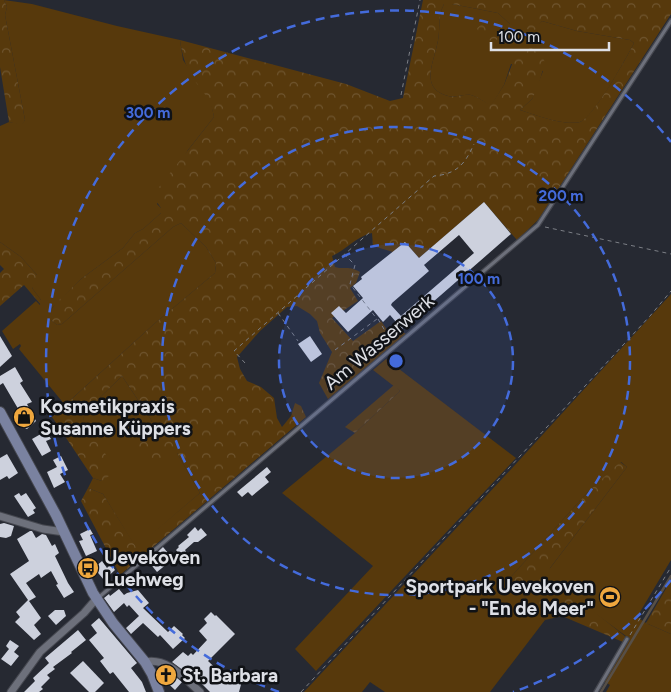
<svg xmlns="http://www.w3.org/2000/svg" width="671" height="692" font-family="Figtree,sans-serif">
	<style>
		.green { fill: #57390c }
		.forest { fill: url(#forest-crowns); fill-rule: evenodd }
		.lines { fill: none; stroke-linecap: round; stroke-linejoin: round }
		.stream { stroke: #574f47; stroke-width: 2.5 }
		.building { fill: #cdd1dd; fill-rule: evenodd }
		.lane-casing { stroke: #45474f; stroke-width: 5.5 }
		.street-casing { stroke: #45474f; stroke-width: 9 }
		.secondary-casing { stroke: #45474f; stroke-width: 12 }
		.path { stroke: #7c7f86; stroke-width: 1; stroke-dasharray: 4 4; stroke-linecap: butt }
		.lane { stroke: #6d707b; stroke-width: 3 }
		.street { stroke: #6d707b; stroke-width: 7 }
		.secondary { stroke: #7a82a0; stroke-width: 10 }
		.ring { fill: none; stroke: #446bdb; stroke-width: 2.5; stroke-dasharray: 9 6 }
		.labels { text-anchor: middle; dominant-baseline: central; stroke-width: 5; stroke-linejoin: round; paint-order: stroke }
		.street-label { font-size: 19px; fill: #dee0e6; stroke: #101216 }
		.poi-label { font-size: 19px; font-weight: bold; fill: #dee0e6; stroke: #101216; text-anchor: start }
		.centre { fill: #446bdb; stroke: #101216; stroke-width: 2.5 }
		.ring-label { font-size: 15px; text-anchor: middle; font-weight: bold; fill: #446bdb; stroke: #101216; stroke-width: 5; stroke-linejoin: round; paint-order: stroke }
	</style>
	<defs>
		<pattern id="forest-crowns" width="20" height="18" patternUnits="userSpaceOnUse" patternTransform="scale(1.25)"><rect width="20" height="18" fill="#57390c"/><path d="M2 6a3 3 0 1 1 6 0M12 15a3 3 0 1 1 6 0" fill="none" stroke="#6f552f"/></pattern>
	</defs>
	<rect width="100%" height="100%" fill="#262932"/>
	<!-- green -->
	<g class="green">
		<polygon points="4,0 32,4 117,26 180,40 183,60 211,102 214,117 188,150 157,204 161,208 161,213 143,229 135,233 123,248 81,279 51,309 51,320 57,325 62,324 173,227 181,223 206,247 216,263 215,273 154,324 65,405 19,349 21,346 20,344 13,349 2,331 36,301 40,305 41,300 32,288 37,275 21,257 0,242 0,126 9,122 22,124 25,120 5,15 7,7"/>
		<path d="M 444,4 L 452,4 L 498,13 L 510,24 L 539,24 L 542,21 L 577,31 L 630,40 L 634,43 C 627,57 593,119 580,122 C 564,126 535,115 520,110 L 532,99 L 543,71 L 511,64 L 504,85 L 491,106 C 484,102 478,97 471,95 C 463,94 456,98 448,96 C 420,89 433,64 437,45 C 441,32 437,16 444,4 Z"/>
		<polygon points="671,294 671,560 637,617 646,623 671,634 671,692 606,692 610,685 604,681 630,639 544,576 627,467 621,462 588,492 509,579 545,620 490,692 385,692 370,682 362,692 304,692 514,466"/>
		<polygon points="386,359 516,458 316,671 295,649 373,566 282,493 355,433 400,391 373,370"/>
		<polygon points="122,376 152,421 142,430 177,453 200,493 136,548 103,494 88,488 93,478 102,481 83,419 86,411"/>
	</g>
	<!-- forest -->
	<g class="forest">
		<polygon points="0,0 4,0 7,7 5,15 25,120 22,125 9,122 0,67"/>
		<path d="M 423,0 L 671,0 L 671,14 L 538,220 L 517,240 L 484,202 L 419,258 L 405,242 L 393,252 L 373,246 L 372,233 C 357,236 347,249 332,256 L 335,267 C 345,270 348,265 360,272 L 356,283 L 350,288 L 358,301 L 332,318 L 353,341 L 381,321 L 390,334 L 398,329 L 406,334 L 328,399 L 319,383 L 332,352 L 320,333 L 317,321 L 310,314 L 297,306 L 287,307 L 260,331 L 237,357 L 240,369 L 247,381 L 261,387 L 274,398 L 277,418 L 282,427 L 291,416 L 295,403 L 301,406 L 306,417 L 120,575 L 81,501 L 88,488 L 103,494 L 136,547 L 200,493 L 177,453 L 153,469 L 132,447 L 142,430 L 152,421 L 122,376 L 86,411 L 83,419 L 112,464 L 109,476 L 102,481 L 93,478 L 52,417 L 154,324 L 215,273 L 216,263 L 206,247 L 181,223 L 173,227 L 62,324 L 57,325 L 51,320 L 48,314 L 56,303 L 81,279 L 123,248 L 135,233 L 143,229 L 161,213 L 161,208 L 154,198 L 156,191 L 214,117 C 211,98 203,93 193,78 C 185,66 182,54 180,40 L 346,84 L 390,101 L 403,98 ZM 444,4 L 452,4 L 498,13 L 510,24 L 525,29 L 535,30 L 542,21 L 577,31 L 630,40 L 634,43 C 627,57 593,118 580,122 C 564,126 536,115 520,110 L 532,99 L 538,87 L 545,62 C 540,53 535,49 525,45 L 518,49 L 504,85 L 491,105 C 484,102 479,97 471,95 C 463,94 456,98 448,96 C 420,89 433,64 437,45 C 441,32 437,16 444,4 Z"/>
		<path d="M 482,24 C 490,26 498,26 499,36 L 497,40 L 492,41 L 480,37 L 477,28 Z"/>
		<polygon points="0,242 21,257 37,275 37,282 32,288 41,300 41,305 24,285 0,306 0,273 4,269 0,265"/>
		<polygon points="394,385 400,391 355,433 345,427"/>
		<polygon points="620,462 627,467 550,568 549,576 626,637 623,642 562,616 545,620 509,579 588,492"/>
		<polygon points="671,580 671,634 646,623"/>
	</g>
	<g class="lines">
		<!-- stream -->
		<polyline class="stream" points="601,692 671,576"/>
	</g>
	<!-- building -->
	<g class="building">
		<path d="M 484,202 L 511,234 L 402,329 L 390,315 L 383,322 L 373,310 L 348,332 L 331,313 L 339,306 L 346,313 L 363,298 L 353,286 L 362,279 L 361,277 L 405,242 L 419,258 ZM 459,235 L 474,253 L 401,316 L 391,305 L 392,303 L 429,271 L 424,265 Z"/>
		<polygon points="0,336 12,356 0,367"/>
		<polygon points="310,336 322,354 311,362 298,344"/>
		<polygon points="15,367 23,381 20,383 32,402 27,404 36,421 27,429 21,426 22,422 18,414 20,412 3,383 0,385 0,376"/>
		<polygon points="46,431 51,439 46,441 51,451 42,456 32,439"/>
		<polygon points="7,454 18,473 9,479 7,476 0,480 0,458"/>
		<polygon points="61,456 68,470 60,474 65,482 54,488 47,472 57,467 53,460"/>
		<polygon points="267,467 271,472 265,477 269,482 252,496 248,492 242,497 237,492"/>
		<polygon points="19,493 21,496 26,493 36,508 33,510 35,513 28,517 14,496"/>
		<polygon points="4,523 14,526 11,536 6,538 0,537 0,524"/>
		<polygon points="195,527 198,531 201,528 207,535 198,542 194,542 185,550 188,555 183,559 176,550 179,547 178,546 189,537 187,535"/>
		<polygon points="90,529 93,534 90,535 97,551 86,556 79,541 83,540 80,534"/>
		<polygon points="30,531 32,531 36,538 42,534 46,535 52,546 55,544 59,553 55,556 68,583 74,592 64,598 56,585 58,584 51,571 41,578 39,574 26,583 36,597 29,601 41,618 34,625 41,634 34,640 15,622 20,617 16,612 28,600 10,574 29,561 17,539"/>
		<polygon points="163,547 173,559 157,572 148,561"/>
		<polygon points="102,561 107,568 111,564 115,570 104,580 94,568"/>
		<polygon points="119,589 124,595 127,593 138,590 149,603 143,608 168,632 174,626 183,634 182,635 185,638 173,649 160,635 158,637 143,623 131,634 126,628 139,616 129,605 127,607 124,603 114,612 104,598 109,594 110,596"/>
		<polygon points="55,610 64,610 66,616 56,625 48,616"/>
		<polygon points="211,612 215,616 216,615 235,634 208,661 231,683 233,675 243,677 239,692 210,692 193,675 192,677 172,662 183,652 188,656 191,653 193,655 207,640 199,631 207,623 204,619"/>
		<polygon points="99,618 137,663 131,668 142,682 146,692 129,692 113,672 110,674 100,661 104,658 89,640 97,633 91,625"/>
		<polygon points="78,630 86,640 71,652 72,653 53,667 55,669 47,675 50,678 41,687 43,689 39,692 24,692 35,681 33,678 49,663 45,658"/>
		<polygon points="10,640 19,646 14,652 19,656 11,666 1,659 9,649 6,646"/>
		<polygon points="83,661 104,683 95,692 89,692 70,673"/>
		<polygon points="161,668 172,674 182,682 175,690 160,676 158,671"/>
	</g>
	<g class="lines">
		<!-- lane casing -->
		<g class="lane-casing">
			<g id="lane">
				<polyline points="98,598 538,225 671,21"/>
				<polyline points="596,692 627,639"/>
			</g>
		</g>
		<!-- street casing -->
		<g class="street-casing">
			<g id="street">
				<polyline points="0,516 43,529 64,532"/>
				<path d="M 145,662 C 167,657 184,678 200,692"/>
				<polyline points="11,692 40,652 84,613 97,598"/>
			</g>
		</g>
		<!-- secondary casing -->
		<g class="secondary-casing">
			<polyline id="secondary" points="0,412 56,515 93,593 113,623 145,662 152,674 159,692"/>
		</g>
		<!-- path -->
		<g class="path">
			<polyline points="401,95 420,0"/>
			<polyline points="545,227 671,254"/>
			<polyline points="278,313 298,341"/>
			<polyline points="378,319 391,341"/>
			<polyline points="335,350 377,319 350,284 355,265 345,255"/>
			<polyline points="363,353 372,357"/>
			<path d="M 245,363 L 234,351 L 434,176 C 457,174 465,164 474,144"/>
			<polyline points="630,635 671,567"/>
			<polyline points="301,692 650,316 671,291"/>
		</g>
		<!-- lane -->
		<use href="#lane" class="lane"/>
		<!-- street -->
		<use href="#street" class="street"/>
		<!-- secondary -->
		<use href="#secondary" class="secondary"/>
	</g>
	<!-- distance rings -->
	<circle cx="396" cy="361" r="117" fill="#446bdb" fill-opacity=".12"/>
	<g class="ring">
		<circle cx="396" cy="361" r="117"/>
		<circle cx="396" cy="361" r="234"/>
		<path d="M671 580A351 351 0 0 1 513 692M279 692A351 351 0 1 1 671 142"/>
	</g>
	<!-- icons -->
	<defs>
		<g id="shop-disc" transform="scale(1.125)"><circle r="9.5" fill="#efa73e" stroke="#101216"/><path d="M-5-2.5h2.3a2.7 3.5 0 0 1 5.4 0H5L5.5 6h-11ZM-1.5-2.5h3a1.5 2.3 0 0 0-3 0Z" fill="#111"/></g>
		<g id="bus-disc" transform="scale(1.125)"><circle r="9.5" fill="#efa73e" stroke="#101216"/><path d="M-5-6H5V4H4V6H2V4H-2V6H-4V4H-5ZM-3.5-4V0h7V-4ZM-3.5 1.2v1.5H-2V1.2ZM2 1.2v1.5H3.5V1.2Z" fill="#111"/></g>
		<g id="stadium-disc" transform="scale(1.125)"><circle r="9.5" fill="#efa73e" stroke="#101216"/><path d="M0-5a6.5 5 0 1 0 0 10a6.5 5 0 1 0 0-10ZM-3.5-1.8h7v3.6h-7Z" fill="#111"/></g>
		<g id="church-disc" transform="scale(1.125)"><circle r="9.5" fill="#efa73e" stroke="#101216"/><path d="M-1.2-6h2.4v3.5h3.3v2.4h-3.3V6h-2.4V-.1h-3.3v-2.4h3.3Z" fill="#111"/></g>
	</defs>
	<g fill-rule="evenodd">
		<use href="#shop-disc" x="24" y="417"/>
		<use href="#bus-disc" x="88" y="568"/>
		<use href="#stadium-disc" x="610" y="597"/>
		<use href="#church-disc" x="166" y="675"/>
	</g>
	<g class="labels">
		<!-- street labels -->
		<g class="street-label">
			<text transform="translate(379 342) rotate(-40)">Am Wasserwerk</text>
		</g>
		<!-- poi labels -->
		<g class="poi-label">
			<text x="40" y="406">Kosmetikpraxis<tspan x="40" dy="22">Susanne Küppers</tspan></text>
			<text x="104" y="557">Uevekoven<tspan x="104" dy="22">Luehweg</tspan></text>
			<text x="594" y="586" text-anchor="end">Sportpark Uevekoven<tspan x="594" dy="22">- "En de Meer"</tspan></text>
			<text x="182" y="675">St. Barbara</text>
		</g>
	</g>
	<circle cx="396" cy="361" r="8" class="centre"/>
	<g class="ring-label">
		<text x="148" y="118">300 m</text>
		<text x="561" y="201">200 m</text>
		<text x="479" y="284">100 m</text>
	</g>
	<!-- scale -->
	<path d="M491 42v8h118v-8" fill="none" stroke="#dee0e6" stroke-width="2.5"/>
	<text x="498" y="42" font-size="15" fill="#dee0e6" stroke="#101216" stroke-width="4" paint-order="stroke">100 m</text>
</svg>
